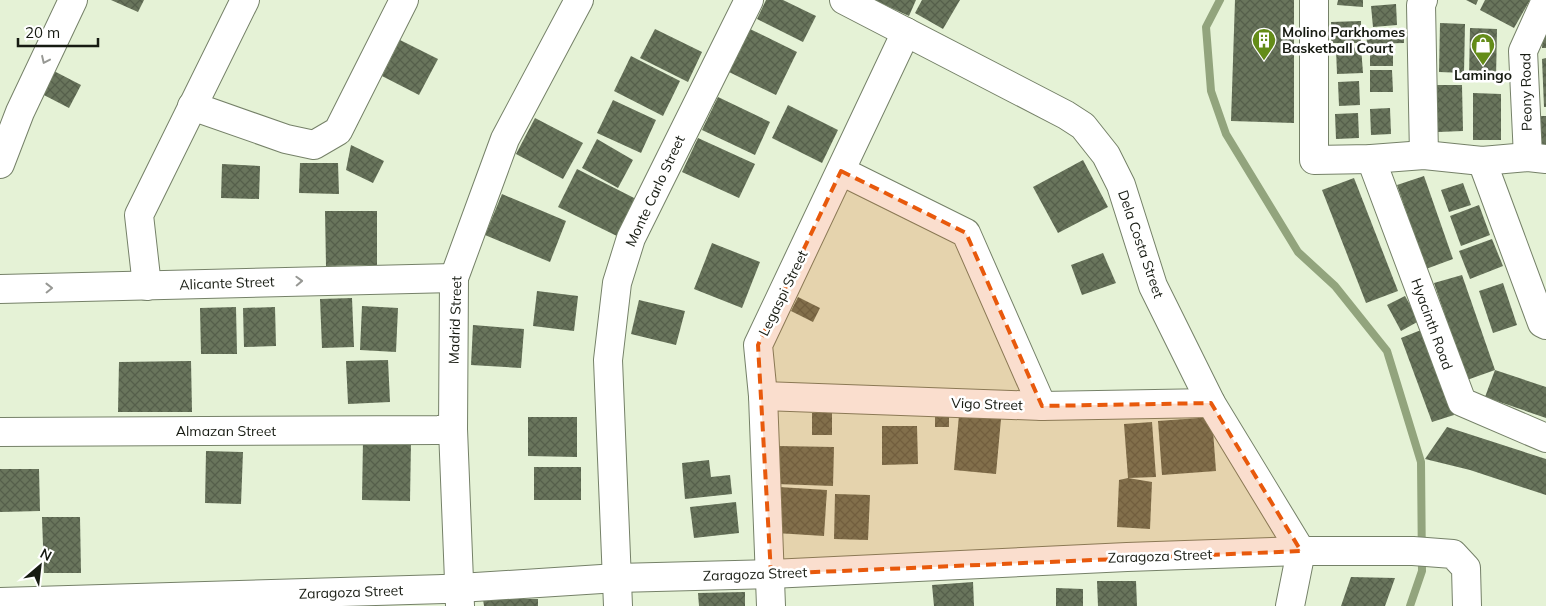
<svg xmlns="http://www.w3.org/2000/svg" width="1546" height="606" font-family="Mulish,sans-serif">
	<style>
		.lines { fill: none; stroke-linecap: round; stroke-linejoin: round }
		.stream { stroke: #92a47d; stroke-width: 8 }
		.building { fill: url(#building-cross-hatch) }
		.street-casing { stroke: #758168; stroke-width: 30 }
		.secondary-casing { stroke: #758168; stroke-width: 30 }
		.street { stroke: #fff; stroke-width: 28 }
		.secondary { stroke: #fff; stroke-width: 28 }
		.oneway { stroke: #979894 }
		.marked { fill: #e8590c; fill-opacity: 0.2; stroke: #e8590c; stroke-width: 4; stroke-dasharray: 10 6; stroke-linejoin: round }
		.labels { text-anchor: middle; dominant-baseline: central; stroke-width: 5; stroke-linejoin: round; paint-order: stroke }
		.poi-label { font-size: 14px; font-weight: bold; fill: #171b12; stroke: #fff; text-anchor: start }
		.street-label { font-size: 14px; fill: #171b12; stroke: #fff }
	</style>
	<defs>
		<pattern id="building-cross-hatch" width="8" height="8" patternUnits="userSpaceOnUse" patternTransform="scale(1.25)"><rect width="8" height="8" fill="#69755c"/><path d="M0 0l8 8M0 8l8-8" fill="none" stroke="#555f4b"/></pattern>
	</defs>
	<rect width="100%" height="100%" fill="#e5f2d6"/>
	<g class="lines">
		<!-- stream -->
		<polyline class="stream" points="1220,0 1206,27 1211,91 1226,134 1298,252 1335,286 1387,351 1421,462 1422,571 1410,606"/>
	</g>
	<!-- building -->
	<g class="building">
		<polygon points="111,0 144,0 138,12"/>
		<polygon points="766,0 783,0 816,16 803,42 757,19"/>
		<polygon points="874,0 916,0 909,16"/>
		<polygon points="922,0 960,0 943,29 915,13"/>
		<polygon points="1235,0 1294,0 1294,123 1231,121"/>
		<polygon points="1338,0 1363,0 1363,7 1337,5"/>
		<polygon points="1466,0 1478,0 1476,5"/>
		<polygon points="1485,0 1530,0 1514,28 1480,10"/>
		<polygon points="1396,4 1397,25 1373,27 1371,6"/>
		<polygon points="1361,21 1361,43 1331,43 1331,22"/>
		<polygon points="1543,22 1546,22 1546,48 1542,48"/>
		<polygon points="1440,23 1465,24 1464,73 1439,72"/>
		<polygon points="1470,28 1497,29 1496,78 1469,78"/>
		<polygon points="655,29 702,52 688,82 640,58"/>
		<polygon points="750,29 797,52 776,95 729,72"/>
		<polygon points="1404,30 1404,43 1367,44 1366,31"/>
		<polygon points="400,40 438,59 419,95 382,76"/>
		<polygon points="1361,47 1363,73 1337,74 1336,49"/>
		<rect x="1370" y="47" width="23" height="19"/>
		<polygon points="631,56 680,81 663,116 614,91"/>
		<polygon points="1546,58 1546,107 1544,107 1542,59"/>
		<polygon points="52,70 81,85 69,108 40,93"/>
		<polygon points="1370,70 1392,70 1393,92 1370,92"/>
		<polygon points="1359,81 1360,105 1339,106 1338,82"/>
		<polygon points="1436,85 1462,85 1463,131 1438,132"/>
		<polygon points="1473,93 1501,94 1501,140 1473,140"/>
		<polygon points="718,97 770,122 755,155 702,130"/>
		<polygon points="613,100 656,120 641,153 597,133"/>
		<polygon points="788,105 838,130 822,163 772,138"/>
		<polygon points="1390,108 1391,134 1371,135 1370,109"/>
		<polygon points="1358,113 1359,138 1336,139 1335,114"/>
		<rect x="1541" y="116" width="5" height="29"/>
		<polygon points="535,118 583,143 563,179 516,154"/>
		<polygon points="698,138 755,164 739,198 682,172"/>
		<polygon points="597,139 633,160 618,188 582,168"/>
		<polygon points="351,145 384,161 373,183 346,170"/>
		<polygon points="1083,160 1108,207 1058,233 1033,187"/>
		<polygon points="300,163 338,163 339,194 299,193"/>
		<polygon points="222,164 260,166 259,199 221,198"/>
		<polygon points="577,169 642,202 623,239 558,207"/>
		<polygon points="1424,176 1453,259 1426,269 1397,185"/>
		<polygon points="1354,178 1398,291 1366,303 1322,190"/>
		<polygon points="1463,183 1471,205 1449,212 1441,190"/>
		<polygon points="502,194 566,221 550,262 485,235"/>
		<polygon points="1479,205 1490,235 1461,246 1450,216"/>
		<polygon points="325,211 377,211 377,265 326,266"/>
		<polygon points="1492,239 1503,266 1470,279 1459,251"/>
		<polygon points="712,243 760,262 742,308 694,289"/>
		<polygon points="1103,253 1116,283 1082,295 1071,265"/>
		<polygon points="1462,275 1495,370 1467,380 1434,283"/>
		<polygon points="1503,283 1517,325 1493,333 1479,291"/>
		<polygon points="537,291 578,296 574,331 533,326"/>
		<polygon points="1405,296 1419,321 1401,331 1387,305"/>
		<polygon points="798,297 820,308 813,322 791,311"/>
		<polygon points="352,298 354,347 322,348 320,299"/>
		<polygon points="639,300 685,311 676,345 631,334"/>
		<polygon points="362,306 398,308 396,352 360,350"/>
		<polygon points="236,307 237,354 201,354 200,308"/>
		<polygon points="275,307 276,346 244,347 243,308"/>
		<polygon points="473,325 524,329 521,368 471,365"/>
		<polygon points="1426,328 1454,415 1432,422 1401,338"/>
		<polygon points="388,360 390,402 348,404 346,361"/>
		<polygon points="191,361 192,412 118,412 119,362"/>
		<polygon points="1495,370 1546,387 1546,418 1485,397"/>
		<polygon points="935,407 949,408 949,427 935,427"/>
		<rect x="812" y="413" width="20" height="22"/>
		<polygon points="959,415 1001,419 996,474 954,470"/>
		<polygon points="528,417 577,417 577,457 528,456"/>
		<polygon points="1212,417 1216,471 1162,475 1158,421"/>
		<polygon points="1152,422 1156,477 1128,478 1152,482 1150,529 1117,527 1119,480 1128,478 1124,424"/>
		<polygon points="882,426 917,426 918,464 882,465"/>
		<polygon points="1447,427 1546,459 1546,495 1470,470 1425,459"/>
		<polygon points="363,440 411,441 410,501 362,500"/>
		<polygon points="778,446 834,447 833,486 776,484"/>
		<polygon points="206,451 243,452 241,504 205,503"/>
		<polygon points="709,460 711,477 730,475 732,494 685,499 682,463"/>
		<rect x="534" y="467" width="47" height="33"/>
		<polygon points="0,469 39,469 40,511 0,512"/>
		<polygon points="779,487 827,490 824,536 776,533"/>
		<polygon points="835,494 870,495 868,540 834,539"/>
		<polygon points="736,502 739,533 694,538 690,507"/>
		<polygon points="42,517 80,517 81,573 44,573"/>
		<polygon points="1351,577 1395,578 1385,606 1341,606"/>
		<polygon points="1097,581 1136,581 1137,606 1098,606"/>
		<polygon points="973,582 974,606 934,606 932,585"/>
		<polygon points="1056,588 1083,589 1083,606 1056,606"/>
		<polygon points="745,592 745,606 699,606 698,593"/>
		<polygon points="483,599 538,599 538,606 484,606"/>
	</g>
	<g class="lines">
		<!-- street casing -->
		<g class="street-casing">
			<g id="street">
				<polyline points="844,0 1066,115 1083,126 1106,155 1121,185 1153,286 1211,403 1301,551 1290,606"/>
				<polyline points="1314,0 1314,160 1371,159 1424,155 1482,161 1528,157 1546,159"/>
				<polyline points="1423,0 1421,5 1424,155"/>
				<polyline points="192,106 286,139 314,145 338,131 404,0"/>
				<polyline points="1528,157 1523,51 1546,0"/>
				<polyline points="1371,159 1462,402 1546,438"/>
				<polyline points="1482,161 1542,323 1546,325"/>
				<polyline points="0,164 20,112 73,0"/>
				<polyline points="841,171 966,233 1042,406"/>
				<polyline points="147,286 139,215 245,0"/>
				<polyline points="0,289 454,278"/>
				<polyline points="763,396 1042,406 1211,403"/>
				<polyline points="0,432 438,430 453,429"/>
				<polyline points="0,602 444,589"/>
				<polyline points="618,606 608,360 617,283 631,238 749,0"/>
				<polyline points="771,606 763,396 758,345 906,32"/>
			</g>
		</g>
		<!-- secondary casing -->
		<g class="secondary-casing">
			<g id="secondary">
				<polyline points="444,589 617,578 771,574 1127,557 1301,551 1413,551 1453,554 1466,568 1467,606"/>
				<polyline points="460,606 453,429 454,278 505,139 579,0"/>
			</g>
		</g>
		<!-- street -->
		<use href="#street" class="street"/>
		<!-- secondary -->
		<use href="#secondary" class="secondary"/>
	</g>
	<!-- one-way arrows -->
	<defs><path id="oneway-chevron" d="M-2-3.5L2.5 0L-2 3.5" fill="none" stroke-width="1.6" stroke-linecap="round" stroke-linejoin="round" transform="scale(1.25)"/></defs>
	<g class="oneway">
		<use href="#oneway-chevron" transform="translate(45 60) rotate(115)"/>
		<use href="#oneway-chevron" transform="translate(299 281) rotate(-2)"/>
		<use href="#oneway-chevron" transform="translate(49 288) rotate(-1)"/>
	</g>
	<!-- marked area -->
	<path class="marked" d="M 841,171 L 966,233 L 1042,406 L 1211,403 L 1301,551 L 771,574 L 758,345 Z"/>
	<!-- icons -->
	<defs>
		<g id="building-pin" transform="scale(1.25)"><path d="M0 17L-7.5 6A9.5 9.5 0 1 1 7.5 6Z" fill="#648c19" stroke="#fff"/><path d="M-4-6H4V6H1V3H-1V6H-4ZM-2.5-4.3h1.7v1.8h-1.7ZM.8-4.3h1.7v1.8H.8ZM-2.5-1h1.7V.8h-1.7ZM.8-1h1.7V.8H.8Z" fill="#fff"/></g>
		<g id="shop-pin" transform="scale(1.25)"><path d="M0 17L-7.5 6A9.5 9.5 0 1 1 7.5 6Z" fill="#648c19" stroke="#fff"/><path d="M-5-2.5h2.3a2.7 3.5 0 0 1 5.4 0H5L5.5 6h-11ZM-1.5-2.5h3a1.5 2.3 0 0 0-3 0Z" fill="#fff"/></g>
	</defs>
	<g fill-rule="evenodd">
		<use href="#building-pin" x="1264" y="40"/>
		<use href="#shop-pin" x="1483" y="45"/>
	</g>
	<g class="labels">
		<!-- poi labels -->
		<g class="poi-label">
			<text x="1282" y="32">Molino Parkhomes<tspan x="1282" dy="16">Basketball Court</tspan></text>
			<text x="1483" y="75" text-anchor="middle">Lamingo</text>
		</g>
		<!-- street labels -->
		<g class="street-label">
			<text transform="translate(1526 92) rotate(-91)">Peony Road</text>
			<text transform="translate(655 191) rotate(-65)">Monte Carlo Street</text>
			<text transform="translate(1141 244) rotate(71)">Dela Costa Street</text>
			<text transform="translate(227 283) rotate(-2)">Alicante Street</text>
			<text transform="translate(783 293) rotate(-64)">Legaspi Street</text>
			<text transform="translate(455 320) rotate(-88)">Madrid Street</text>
			<text transform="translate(1432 324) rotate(70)">Hyacinth Road</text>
			<text transform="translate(987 404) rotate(2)">Vigo Street</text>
			<text x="226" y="431">Almazan Street</text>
			<text transform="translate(1160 556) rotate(-2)">Zaragoza Street</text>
			<text transform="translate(755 574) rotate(-2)">Zaragoza Street</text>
			<text transform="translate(351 592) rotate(-2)">Zaragoza Street</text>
		</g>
	</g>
	<!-- north arrow -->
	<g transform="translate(40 566) rotate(28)" stroke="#ffffff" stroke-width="4" paint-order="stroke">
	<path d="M0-4L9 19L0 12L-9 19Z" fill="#171b12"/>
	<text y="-8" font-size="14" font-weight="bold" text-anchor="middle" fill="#171b12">N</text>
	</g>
	<!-- scale -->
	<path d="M18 38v8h80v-8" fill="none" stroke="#171b12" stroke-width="2.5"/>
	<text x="25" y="38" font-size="15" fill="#171b12" stroke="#ffffff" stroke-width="4" paint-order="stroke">20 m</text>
</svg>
